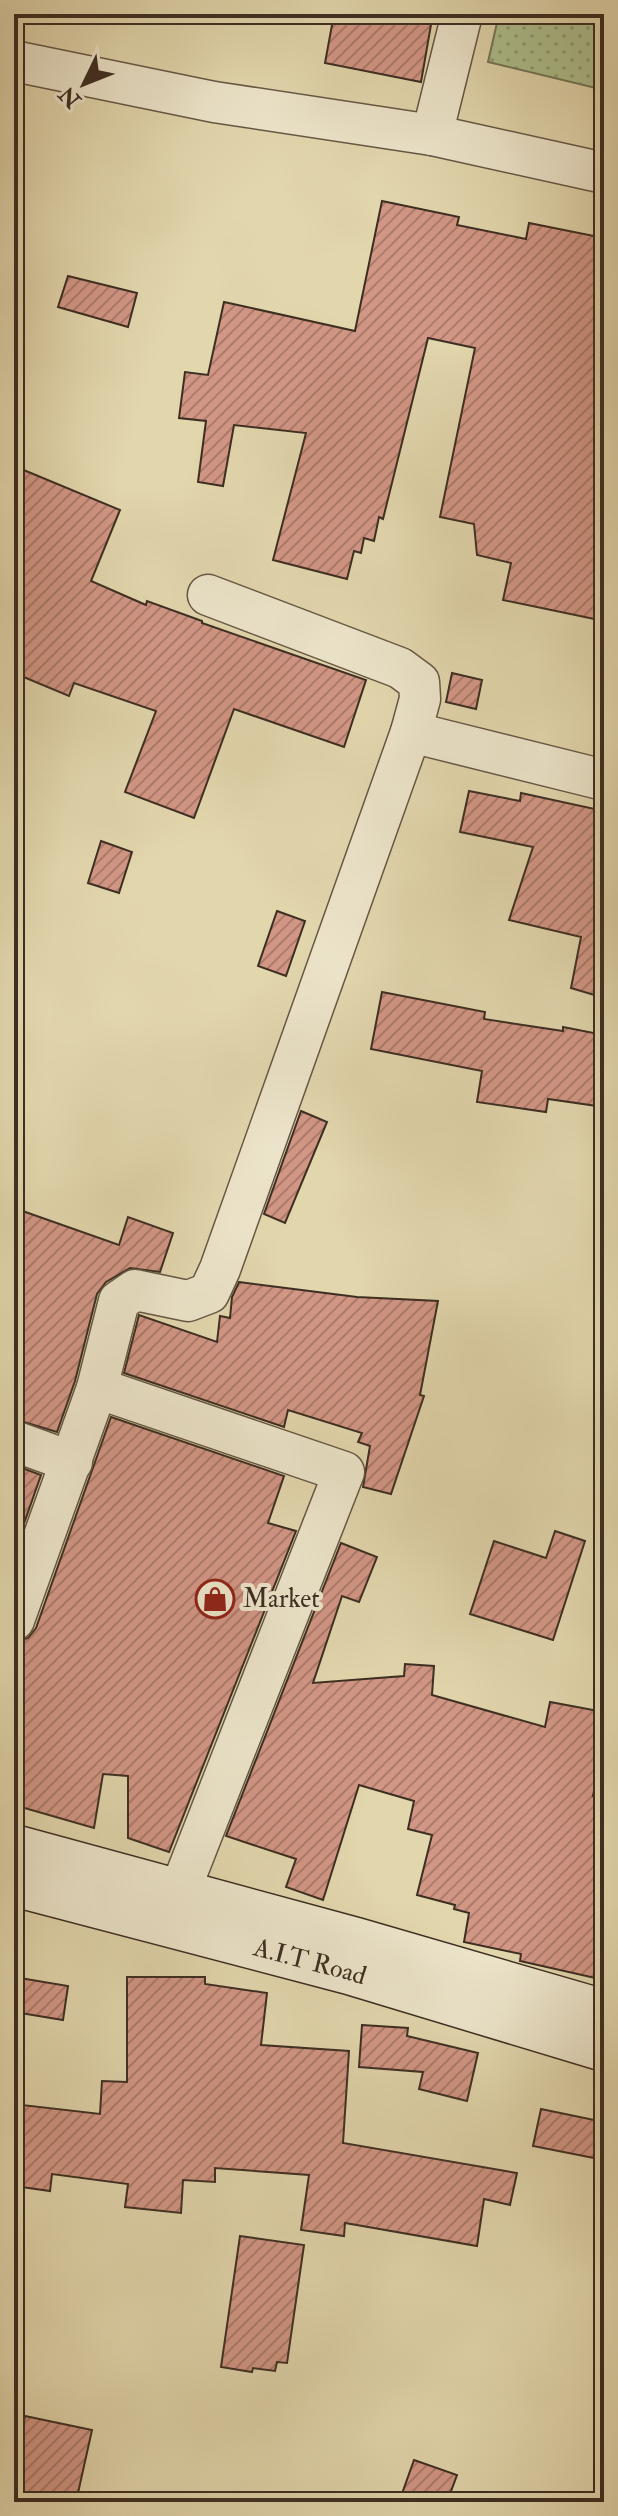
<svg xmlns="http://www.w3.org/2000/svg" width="618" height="2516" font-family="'IM FELL Double Pica',serif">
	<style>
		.grass { fill: url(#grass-dots); stroke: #767658; stroke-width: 2 }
		.building { fill: url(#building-hatch); stroke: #3d2e22; stroke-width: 2 }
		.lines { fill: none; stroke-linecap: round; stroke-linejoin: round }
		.street-casing { stroke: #665845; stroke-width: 43 }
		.secondary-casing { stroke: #3d2e22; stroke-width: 47 }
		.street { stroke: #ece4ca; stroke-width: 40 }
		.secondary { stroke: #ece4ca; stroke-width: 44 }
		.labels { text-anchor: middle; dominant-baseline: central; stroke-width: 8; stroke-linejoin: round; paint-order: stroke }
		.poi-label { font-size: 26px; fill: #3d2e22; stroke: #ece4ca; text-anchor: start }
		.street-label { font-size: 26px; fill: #3d2e22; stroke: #ece4ca }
	</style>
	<defs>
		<pattern id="grass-dots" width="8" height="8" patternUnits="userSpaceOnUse" patternTransform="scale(2)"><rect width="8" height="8" fill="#aebf8e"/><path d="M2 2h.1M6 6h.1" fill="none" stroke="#8f9c74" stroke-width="1.8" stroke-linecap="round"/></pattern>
		<pattern id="building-hatch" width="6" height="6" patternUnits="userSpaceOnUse" patternTransform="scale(2)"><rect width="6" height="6" fill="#d29685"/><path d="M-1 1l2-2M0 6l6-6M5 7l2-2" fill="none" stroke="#ac7b6c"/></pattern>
	</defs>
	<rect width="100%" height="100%" fill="#e2d6ad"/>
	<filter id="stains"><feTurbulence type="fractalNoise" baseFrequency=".0025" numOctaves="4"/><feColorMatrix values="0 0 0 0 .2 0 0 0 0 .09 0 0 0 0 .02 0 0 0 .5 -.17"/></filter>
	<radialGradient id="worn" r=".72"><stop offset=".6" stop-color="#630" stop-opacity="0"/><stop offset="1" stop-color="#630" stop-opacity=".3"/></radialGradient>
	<!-- grass -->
	<polygon class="grass" points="499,14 604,14 604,90 488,62"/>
	<!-- building -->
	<g class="building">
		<polygon points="334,14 408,14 432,19 421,82 325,63"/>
		<polygon points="382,201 459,217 457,225 526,239 529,223 604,238 604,621 503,600 511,563 477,555 474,524 440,517 475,348 428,338 383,519 379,517 374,541 364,538 361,553 354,551 347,579 273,560 306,433 234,425 223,486 198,482 206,421 179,418 185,372 208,375 224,302 355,331"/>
		<polygon points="68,276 137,293 128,327 58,307"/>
		<polygon points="14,466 120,510 91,581 146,605 147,601 202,621 202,623 366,680 344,747 234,709 194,818 125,792 156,711 74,683 69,696 14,673"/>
		<polygon points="452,673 482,680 476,709 446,702"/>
		<polygon points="469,791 520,801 521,793 604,811 604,998 571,988 581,937 509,920 533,847 460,832"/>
		<polygon points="101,841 132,852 119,893 88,883"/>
		<polygon points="277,911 305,921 286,976 258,966"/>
		<polygon points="382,992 485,1012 484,1019 563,1031 563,1027 604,1035 604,1107 548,1099 546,1112 477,1102 482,1071 371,1049"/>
		<polygon points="301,1111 327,1122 285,1223 264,1214"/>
		<polygon points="14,1208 119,1245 128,1217 173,1233 160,1272 130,1268 106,1282 97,1294 75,1381 57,1432 14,1419"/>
		<polygon points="239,1282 357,1297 438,1301 420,1395 424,1396 391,1494 363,1487 370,1446 358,1442 362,1433 288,1410 284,1427 124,1373 139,1315 217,1342 220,1316 230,1318 232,1297"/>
		<polygon points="111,1417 284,1476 268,1523 296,1531 169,1852 128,1838 128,1776 103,1774 94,1828 14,1805 14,1642 28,1638 36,1628"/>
		<polygon points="14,1465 41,1475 14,1552"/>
		<polygon points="555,1531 585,1541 553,1640 470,1614 494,1541 546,1558"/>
		<polygon points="341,1543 377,1557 359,1602 342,1596 313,1683 404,1676 405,1664 434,1666 432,1695 545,1727 550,1702 604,1712 604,1740 593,1796 604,1797 604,1980 520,1961 521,1954 464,1942 469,1913 454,1909 455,1905 417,1895 432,1835 408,1829 414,1801 359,1785 323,1900 286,1887 296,1859 226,1836"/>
		<polygon points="14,1977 68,1986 63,2020 14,2012"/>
		<polygon points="127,1977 205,1977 205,1984 267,1993 261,2045 349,2051 343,2143 517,2173 510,2205 484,2199 477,2246 345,2223 344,2236 301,2230 309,2175 215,2168 215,2182 183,2180 181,2213 125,2207 128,2184 52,2174 50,2191 14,2186 14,2104 100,2114 102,2081 127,2082"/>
		<polygon points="362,2025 408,2028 407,2036 478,2053 467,2101 419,2089 423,2072 359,2067"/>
		<polygon points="541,2109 604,2122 604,2160 533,2146"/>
		<polygon points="240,2236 304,2245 287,2363 277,2362 275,2371 253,2368 252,2372 221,2367"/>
		<polygon points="25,2416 92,2430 76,2502 14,2502 14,2468"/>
		<polygon points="414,2460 457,2475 447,2502 399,2502"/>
	</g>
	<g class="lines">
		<!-- street casing -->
		<g class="street-casing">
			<g id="street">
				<polyline points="14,61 214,102 432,135 604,173"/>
				<polyline points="432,135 462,14"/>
				<polyline points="411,732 604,780"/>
				<polyline points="97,1388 344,1472 179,1893"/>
				<polyline points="14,1441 72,1462"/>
				<polyline points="14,1620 97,1388 119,1301 135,1290 188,1301 209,1293 220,1269 411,732 420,699 419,682 400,668 208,595"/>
			</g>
		</g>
		<!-- secondary casing -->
		<g class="secondary-casing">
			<g id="secondary">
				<polyline points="14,1847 356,1940 604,2012"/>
				<path id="s1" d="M 14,1884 L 349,1972 L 604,2049"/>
			</g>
		</g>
		<!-- street -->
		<use href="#street" class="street"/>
		<!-- secondary -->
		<use href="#secondary" class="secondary"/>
	</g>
	<!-- icons -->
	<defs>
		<g id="shop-ring" transform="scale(2)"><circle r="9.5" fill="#ece4ca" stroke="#8f2418" stroke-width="1.5"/><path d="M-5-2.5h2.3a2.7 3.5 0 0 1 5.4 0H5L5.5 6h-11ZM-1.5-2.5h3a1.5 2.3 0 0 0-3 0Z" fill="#8f2418"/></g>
	</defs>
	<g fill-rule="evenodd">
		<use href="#shop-ring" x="215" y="1599"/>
	</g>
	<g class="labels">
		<!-- poi labels -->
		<g class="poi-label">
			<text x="243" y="1599">Market</text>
		</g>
		<!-- street labels -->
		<g class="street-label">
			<text stroke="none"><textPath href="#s1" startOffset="306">A.I.T Road</textPath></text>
		</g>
	</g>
	<!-- margin -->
	<rect width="618" height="2516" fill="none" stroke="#e2d6ad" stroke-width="48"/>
	<rect x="16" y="16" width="586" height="2484" fill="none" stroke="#3d2e22" stroke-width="4"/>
	<rect x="24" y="24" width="570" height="2468" fill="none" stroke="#3d2e22" stroke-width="2"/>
	<!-- north arrow -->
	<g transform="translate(84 84) rotate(227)" stroke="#ece4ca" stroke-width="6" paint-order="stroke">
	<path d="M0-6L14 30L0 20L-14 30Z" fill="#3d2e22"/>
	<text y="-12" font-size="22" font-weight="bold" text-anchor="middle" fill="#3d2e22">N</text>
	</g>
	<rect width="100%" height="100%" filter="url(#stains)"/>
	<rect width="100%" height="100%" fill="url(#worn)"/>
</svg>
